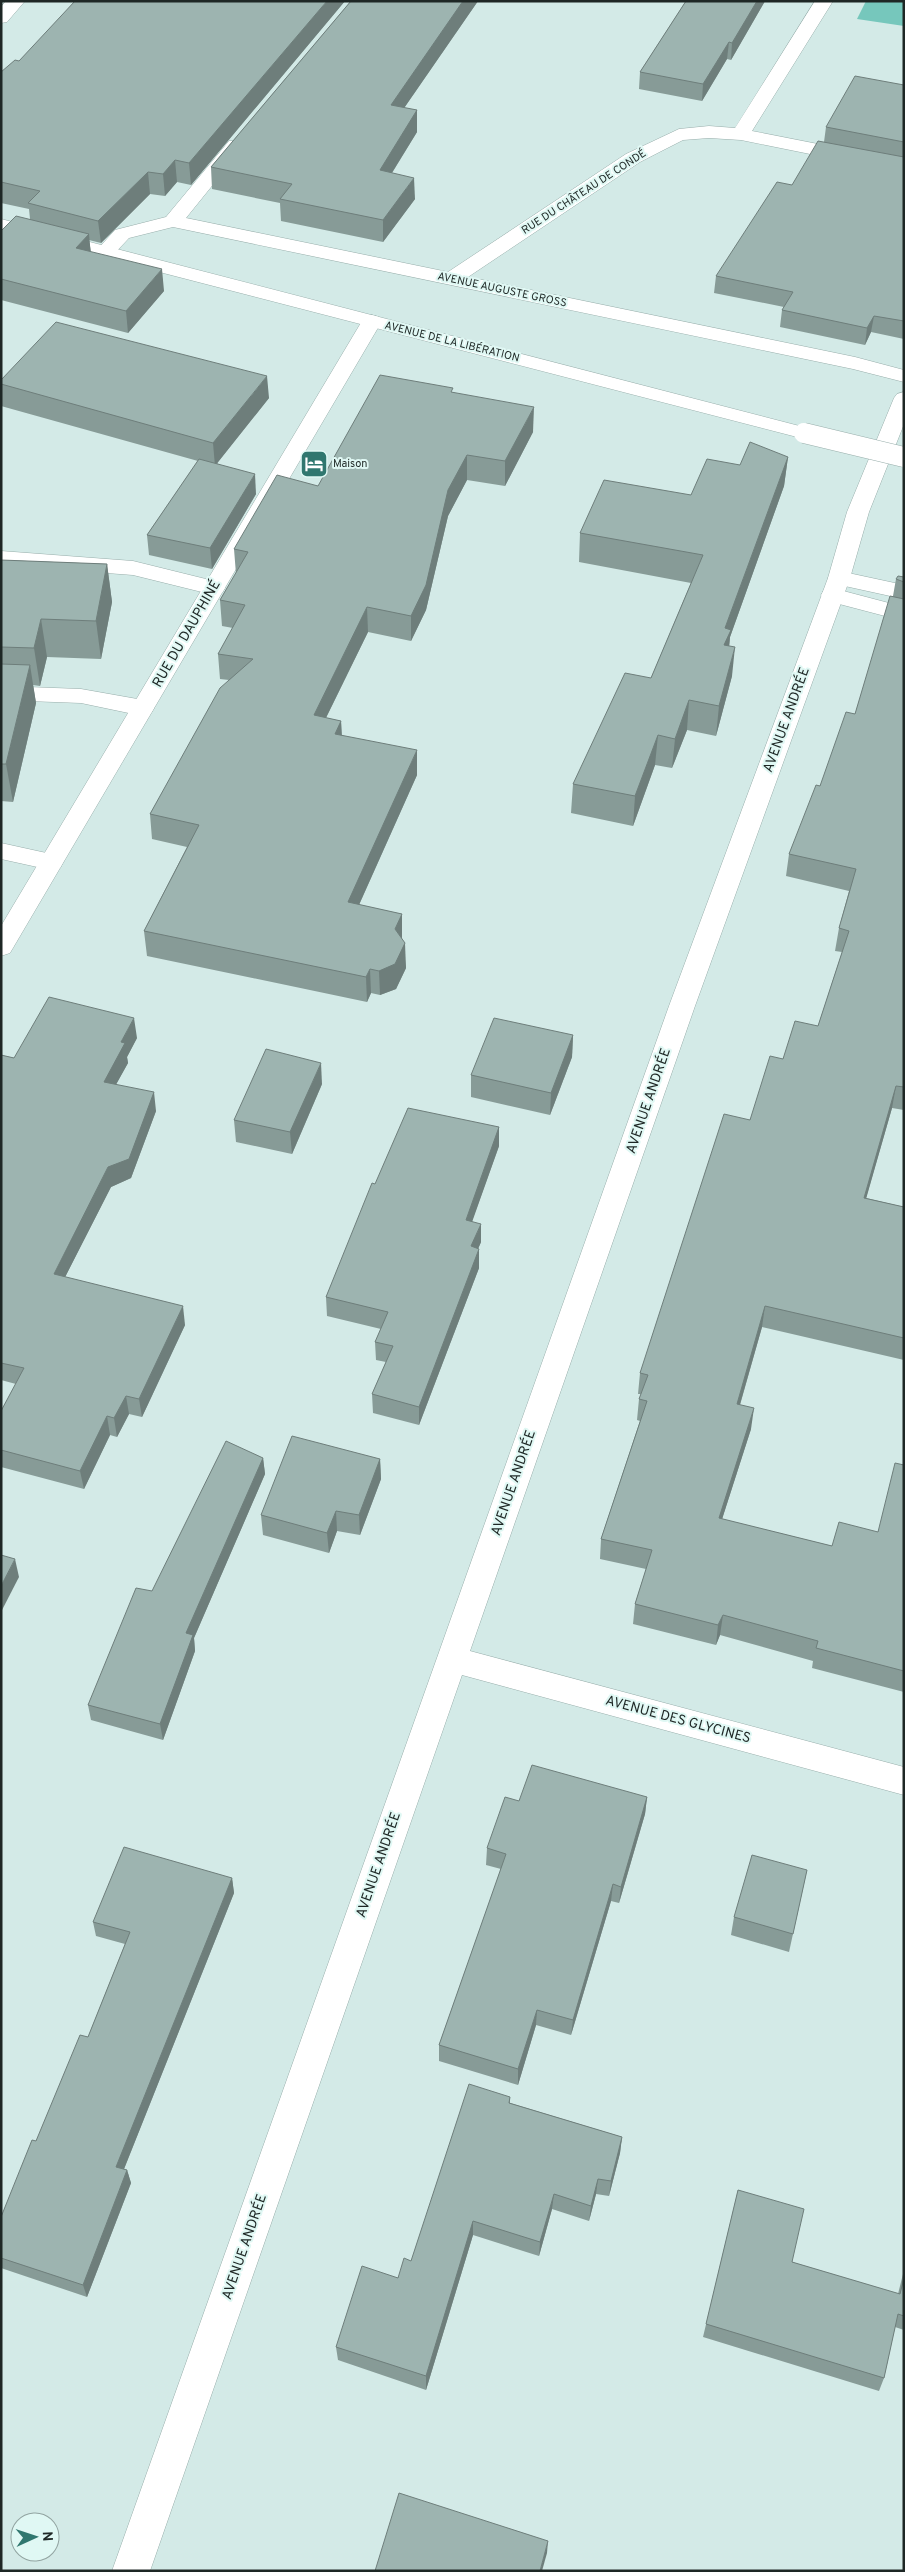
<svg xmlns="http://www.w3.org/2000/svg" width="905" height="2572" font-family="Overpass,sans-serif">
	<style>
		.green { fill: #76c7bc }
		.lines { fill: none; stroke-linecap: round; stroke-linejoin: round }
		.lane-casing { stroke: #98aeab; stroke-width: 1 }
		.street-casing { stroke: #98aeab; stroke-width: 1 }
		.secondary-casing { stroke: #98aeab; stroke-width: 1 }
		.lane { fill: #fff; fill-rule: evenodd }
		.street { fill: #fff; fill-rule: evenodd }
		.secondary { fill: #fff; fill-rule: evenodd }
		.secondary-bridge-casing { stroke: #98aeab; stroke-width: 21; stroke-linecap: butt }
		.secondary-bridge { stroke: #fff; stroke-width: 20 }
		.wall { fill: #879b97 }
		.shaded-wall { fill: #6e7e7b }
		.building { fill: #9db4b0; stroke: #6e7e7b }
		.labels { text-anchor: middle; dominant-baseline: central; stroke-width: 4; stroke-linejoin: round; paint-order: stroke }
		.far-street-label { font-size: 11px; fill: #1e2725; stroke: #e0f8f4 }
		.far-poi-label { font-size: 11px; fill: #1e2725; stroke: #e0f8f4; text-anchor: start }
		.street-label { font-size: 14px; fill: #1e2725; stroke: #e0f8f4 }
	</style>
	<rect width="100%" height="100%" fill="#d3eae7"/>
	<!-- green -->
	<polygon class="green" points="866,1 904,1 904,26 857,19"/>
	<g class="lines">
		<!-- lane casing -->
		<g class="lane-casing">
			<g id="lane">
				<polygon points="1,551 133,561 222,583 225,588 222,593 214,595 133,575 1,565"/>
				<polygon points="839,571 904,585 904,599 831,583 828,578 831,573"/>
				<polygon points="832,588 904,607 904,621 824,600 821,595 824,590"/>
				<polygon points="1,686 81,689 143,700 151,703 154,708 151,713 143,716 81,703 1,700"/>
				<polygon points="1,843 60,856 63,862 60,868 51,870 1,859"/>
			</g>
		</g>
		<!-- street casing -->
		<g class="street-casing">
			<g id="street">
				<polygon points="815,1 833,1 752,131 904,161 904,173 741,140 709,138 683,140 640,162 468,277 855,357 904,370 904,382 853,369 173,227 129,238 113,255 99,255 96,251 115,230 166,217 229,141 243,141 245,145 186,218 448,272 626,154 679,129 709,126 735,128"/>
				<polygon points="372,315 379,317 382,321 10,953 1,956 1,926 362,321 365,317"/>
				<polygon points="904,392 904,424 869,512 850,578 695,1006 470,1651 904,1767 904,1795 462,1675 150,2571 112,2571 669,1006 828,578 847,512 894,398 897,394"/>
			</g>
		</g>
		<!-- secondary casing -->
		<g class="secondary-casing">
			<g id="secondary">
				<polygon points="6,1 25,1 7,22 1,23 1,7"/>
				<polygon points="1,219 811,429 814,433 811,437 804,439 797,437 1,231"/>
			</g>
		</g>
		<!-- lane -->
		<use href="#lane" class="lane"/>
		<!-- street -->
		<use href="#street" class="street"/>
		<!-- secondary -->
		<use href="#secondary" class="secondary"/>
		<!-- secondary-bridge casing -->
		<g class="secondary-bridge-casing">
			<polyline id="secondary-bridge" points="804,433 904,457"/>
		</g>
		<!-- secondary-bridge -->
		<use href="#secondary-bridge" class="secondary-bridge"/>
	</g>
	<!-- wall -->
	<g class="wall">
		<polygon points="345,1 191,185 177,182 165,196 150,194 101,243 89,240 91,252 164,291 128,333 1,300 1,231 30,219 29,209 1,203 1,72"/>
		<polygon points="351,1 478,1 404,108 417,110 417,132 392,173 415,199 383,242 281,221 280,203 212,189 211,167"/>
		<polygon points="686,1 765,1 731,60 727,59 702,101 639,89 640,72"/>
		<polygon points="904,85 904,339 871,332 865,345 780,327 782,310 784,307 714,293 716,276 792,185 824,142 826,127"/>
		<polygon points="1,380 269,398 217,463 256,494 212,569 149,555 147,535 198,461 1,406"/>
		<polygon points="453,392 533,432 505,486 467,480 448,516 426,610 411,641 368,632 326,718 341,721 342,735 417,775 359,905 402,914 402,939 406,968 396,989 380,995 371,993 367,1002 147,956 144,931 187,847 152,839 150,814 229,680 220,679 218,654 233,628 222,626 220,600 236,574 234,549 318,486"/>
		<polygon points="788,457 784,486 730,637 729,646 732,676 716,736 687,730 672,768 655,765 633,826 571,813 573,784 651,678 691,583 579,562 580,533 691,495 740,465"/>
		<polygon points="1,560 107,564 112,602 101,659 47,657 40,686 33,685 36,703 13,802 1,801"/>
		<polygon points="904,572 904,1110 892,1108 866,1198 904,1207 904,1360 762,1327 740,1405 751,1429 722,1519 832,1546 878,1532 904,1465 904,1692 812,1668 813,1661 720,1635 716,1645 633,1624 635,1604 646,1569 600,1559 601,1539 640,1421 637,1420 639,1399 641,1394 638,1394 640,1373 750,1120 783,1059 818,1026 842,952 835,951 839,928 849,891 786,876 789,854 820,786 855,714 893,596 896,579 903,577"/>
		<polygon points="573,1035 572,1057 550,1115 471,1097 471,1075"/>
		<polygon points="137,1038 127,1057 128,1063 116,1084 156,1111 131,1178 111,1187 65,1277 185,1325 142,1417 129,1414 117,1437 110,1435 84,1489 1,1467 1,1411 16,1384 1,1380 1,1055 14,1058"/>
		<polygon points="322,1084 292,1154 236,1142 234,1120"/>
		<polygon points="499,1127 499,1146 472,1221 481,1242 478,1249 479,1268 419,1425 373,1413 372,1394 386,1362 376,1360 375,1342 381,1329 327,1316 326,1297 375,1184"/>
		<polygon points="263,1458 265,1474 194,1638 195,1651 163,1740 91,1720 88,1705 152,1591"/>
		<polygon points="380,1459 381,1479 360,1535 337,1531 329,1553 263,1535 261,1515"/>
		<polygon points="647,1797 645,1814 619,1903 611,1901 571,2035 536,2025 518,2085 439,2061 439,2045 501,1869 486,1865 487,1848"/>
		<polygon points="807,1870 789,1952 731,1935 734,1917"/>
		<polygon points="232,1878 234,1893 124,2169 127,2170 131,2183 87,2297 1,2268 1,2217 36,2141 88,2037 125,1944 96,1936 93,1922"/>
		<polygon points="510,2097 510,2103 622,2137 620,2153 609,2196 596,2194 589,2221 552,2209 539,2256 473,2235 426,2390 338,2360 336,2347 398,2278 411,2261"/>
		<polygon points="738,2190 792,2262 898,2294 904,2270 904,2330 895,2327 884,2378 879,2391 703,2337"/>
	</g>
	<!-- shaded-wall -->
	<g class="shaded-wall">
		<polygon points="327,1 345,1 191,185 189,163"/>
		<polygon points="463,1 478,1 391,127 391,105"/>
		<polygon points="757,1 765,1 731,60 732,43"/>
		<polygon points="729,42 727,59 702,101 703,84"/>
		<polygon points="417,110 417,132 380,192 380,170"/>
		<polygon points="175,160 177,182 165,196 163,174"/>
		<polygon points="148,172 150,194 101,243 98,221"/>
		<polygon points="414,178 415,199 383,242 383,220"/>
		<polygon points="89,234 91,256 76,248"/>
		<polygon points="162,269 164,291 128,333 126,311"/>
		<polygon points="874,316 871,332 865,345 867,328"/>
		<polygon points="267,376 269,398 215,466 213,443"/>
		<polygon points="534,407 533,432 505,486 505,461"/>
		<polygon points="467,455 467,480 448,516 426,610 411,641 411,616 448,490"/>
		<polygon points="788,457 784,486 730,637 728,659 721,675 725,628"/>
		<polygon points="255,474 256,494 212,569 210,548"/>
		<polygon points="107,564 112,602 101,659 96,621"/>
		<polygon points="367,607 368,632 315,740 314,715"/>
		<polygon points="41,619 47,657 40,686 34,648"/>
		<polygon points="735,647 732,676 716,736 719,706"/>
		<polygon points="30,665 36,703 13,802 6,764"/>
		<polygon points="689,700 687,730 672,768 675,739"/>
		<polygon points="341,721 342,746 335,734"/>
		<polygon points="658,735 655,765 633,826 635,796"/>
		<polygon points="417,750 417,775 349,927 348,902"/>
		<polygon points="402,914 402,939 395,929"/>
		<polygon points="405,943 406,968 396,989 380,995 379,971"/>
		<polygon points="370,969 371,993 367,1002 366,977"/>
		<polygon points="134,1018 137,1038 127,1057 128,1063 107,1101 104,1082 121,1042"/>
		<polygon points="573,1035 572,1057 550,1115 551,1093"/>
		<polygon points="321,1063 322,1084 292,1154 290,1132"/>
		<polygon points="896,1086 892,1108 860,1220 864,1198"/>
		<polygon points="154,1092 156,1111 131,1178 111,1187 57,1293 54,1274 108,1167"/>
		<polygon points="499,1127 499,1146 466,1239 466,1220"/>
		<polygon points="481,1224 481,1242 471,1265 471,1246"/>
		<polygon points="479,1249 479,1268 419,1425 419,1407"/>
		<polygon points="183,1306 185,1325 142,1417 139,1399"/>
		<polygon points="765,1306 762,1327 734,1425 737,1404"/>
		<polygon points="126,1396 129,1414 117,1437 114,1418"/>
		<polygon points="754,1408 751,1429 716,1538 719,1518"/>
		<polygon points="107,1416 110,1435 84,1489 80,1471"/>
		<polygon points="263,1458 265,1474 194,1638 195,1651 163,1740 160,1724 186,1633"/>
		<polygon points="380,1459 381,1479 360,1535 359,1515"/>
		<polygon points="336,1511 337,1531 329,1553 327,1533"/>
		<polygon points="15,1559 19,1577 1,1612 1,1586"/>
		<polygon points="723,1615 720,1635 716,1645 718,1625"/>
		<polygon points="647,1797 645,1814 619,1903 621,1887"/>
		<polygon points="232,1878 234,1893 120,2179 116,2167"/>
		<polygon points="613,1884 611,1901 571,2035 573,2020"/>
		<polygon points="537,2010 536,2025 518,2085 518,2069"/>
		<polygon points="622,2137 620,2153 609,2196 611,2181"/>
		<polygon points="127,2170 131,2183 87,2297 83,2285"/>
		<polygon points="598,2179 596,2194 589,2221 591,2206"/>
		<polygon points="554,2194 552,2209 539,2256 540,2242"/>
		<polygon points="473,2221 473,2235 426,2390 426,2376"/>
		<polygon points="548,2541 547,2553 542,2571 540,2571"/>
	</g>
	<!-- building -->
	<g class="building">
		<polygon points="75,1 327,1 189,163 175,160 163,174 148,172 98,221 28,203 40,191 1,182 1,72 15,60 19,61"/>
		<polygon points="351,1 463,1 391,105 417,110 380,170 414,178 383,220 280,199 292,184 211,167"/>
		<polygon points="686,1 757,1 732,43 729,42 703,84 640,72"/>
		<polygon points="855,76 904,85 904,142 826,127"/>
		<polygon points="818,141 904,157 904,321 874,316 867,328 782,310 793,292 716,276 777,182 792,185"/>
		<polygon points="16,216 89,234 76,248 162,269 126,311 1,279 1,231"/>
		<polygon points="56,322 267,376 213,443 1,384 1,380"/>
		<polygon points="380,375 453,388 451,392 534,407 505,461 467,455 448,490 426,585 411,616 367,607 314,715 341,721 335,734 417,750 348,902 402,914 395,929 405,943 395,964 379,971 370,969 366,977 144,931 199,825 150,814 220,688 253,659 218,654 245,605 220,600 248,552 234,549 277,475 318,486"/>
		<polygon points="750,442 788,457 725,628 731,630 724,645 735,647 719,706 689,700 675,739 658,735 635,796 573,784 625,673 651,678 703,555 580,533 604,480 691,495 707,459 740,465"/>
		<polygon points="199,459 255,474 210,548 147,535"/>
		<polygon points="1,560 107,564 96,621 41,619 34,648 1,647"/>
		<polygon points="898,576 904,577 904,582 896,579"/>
		<polygon points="890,596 904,599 904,1087 896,1086 864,1198 904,1207 904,1338 765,1306 737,1404 754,1408 719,1518 832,1546 839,1522 878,1532 895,1463 904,1465 904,1671 816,1648 818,1641 723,1615 718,1625 635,1604 652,1550 601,1539 647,1401 639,1399 648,1375 640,1373 724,1114 750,1120 770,1056 783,1059 795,1021 818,1026 849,931 839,928 856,869 789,854 816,785 820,786 846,712 855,714"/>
		<polygon points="1,664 30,665 6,764 1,764"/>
		<polygon points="49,997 134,1018 121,1042 125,1043 104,1082 154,1092 129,1159 108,1167 54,1274 183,1306 139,1399 126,1396 114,1418 107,1416 80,1471 1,1450 1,1411 24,1368 1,1363 1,1055 14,1058"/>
		<polygon points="494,1018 573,1035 551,1093 471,1075"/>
		<polygon points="266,1049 321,1063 290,1132 234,1120"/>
		<polygon points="408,1108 499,1127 466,1220 481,1224 471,1246 479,1249 419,1407 372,1394 393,1346 375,1342 388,1312 326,1297 372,1183 375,1184"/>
		<polygon points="292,1436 380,1459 359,1515 336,1511 327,1533 261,1515"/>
		<polygon points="226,1441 263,1458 186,1633 193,1635 160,1724 88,1705 136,1588 152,1591"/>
		<polygon points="1,1555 15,1559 1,1586"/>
		<polygon points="532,1765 647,1797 621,1887 613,1884 573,2020 537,2010 518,2069 439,2045 506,1854 487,1848 505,1797 519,1801"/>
		<polygon points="124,1847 232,1878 116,2167 127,2170 83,2285 1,2258 1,2217 32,2140 36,2141 80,2035 88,2037 130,1932 93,1922"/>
		<polygon points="752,1855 807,1870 793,1934 734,1917"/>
		<polygon points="469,2084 510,2097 509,2103 622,2137 611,2181 598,2179 591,2206 554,2194 540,2242 473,2221 426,2376 336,2347 362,2266 398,2278 404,2258 411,2261"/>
		<polygon points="738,2190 804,2209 792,2262 900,2294 904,2278 904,2316 898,2314 884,2378 706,2324"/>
		<polygon points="399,2493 548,2541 540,2571 375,2571"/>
	</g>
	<!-- icons -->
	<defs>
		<g id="hotel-square" transform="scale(1.4375)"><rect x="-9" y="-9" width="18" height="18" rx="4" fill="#30776f" stroke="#e0f8f4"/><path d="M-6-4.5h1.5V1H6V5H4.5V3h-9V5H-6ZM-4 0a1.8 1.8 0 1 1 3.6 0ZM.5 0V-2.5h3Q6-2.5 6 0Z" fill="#fff"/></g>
	</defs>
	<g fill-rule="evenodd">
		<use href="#hotel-square" x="314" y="464"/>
	</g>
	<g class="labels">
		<!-- far-street labels -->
		<g class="far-street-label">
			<text transform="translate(584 192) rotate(-33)">RUE DU CHÂTEAU DE CONDÉ</text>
			<text transform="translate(502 290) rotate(12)">AVENUE AUGUSTE GROSS</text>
			<text transform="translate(452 342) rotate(14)">AVENUE DE LA LIBÉRATION</text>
		</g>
		<!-- far-poi labels -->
		<g class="far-poi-label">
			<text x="333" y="464">Maison</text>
		</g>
		<!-- street labels -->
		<g class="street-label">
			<text transform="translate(187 634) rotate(-60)">RUE DU DAUPHINÉ</text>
			<text transform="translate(787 720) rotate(-70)">AVENUE ANDRÉE</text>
			<text transform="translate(649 1101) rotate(-71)">AVENUE ANDRÉE</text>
			<text transform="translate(514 1483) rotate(-71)">AVENUE ANDRÉE</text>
			<text transform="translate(678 1720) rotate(15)">AVENUE DES GLYCINES</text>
			<text transform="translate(379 1865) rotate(-71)">AVENUE ANDRÉE</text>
			<text transform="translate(245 2247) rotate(-71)">AVENUE ANDRÉE</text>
		</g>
	</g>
	<!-- border -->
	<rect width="905" height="2572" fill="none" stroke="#1e2725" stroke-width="5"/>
	<!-- north arrow -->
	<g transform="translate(35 2537) rotate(87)"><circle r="24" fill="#e0f8f4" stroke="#92a4a1"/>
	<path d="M0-4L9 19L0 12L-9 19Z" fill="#30776f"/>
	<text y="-8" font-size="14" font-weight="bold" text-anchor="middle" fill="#1e2725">N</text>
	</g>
</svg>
